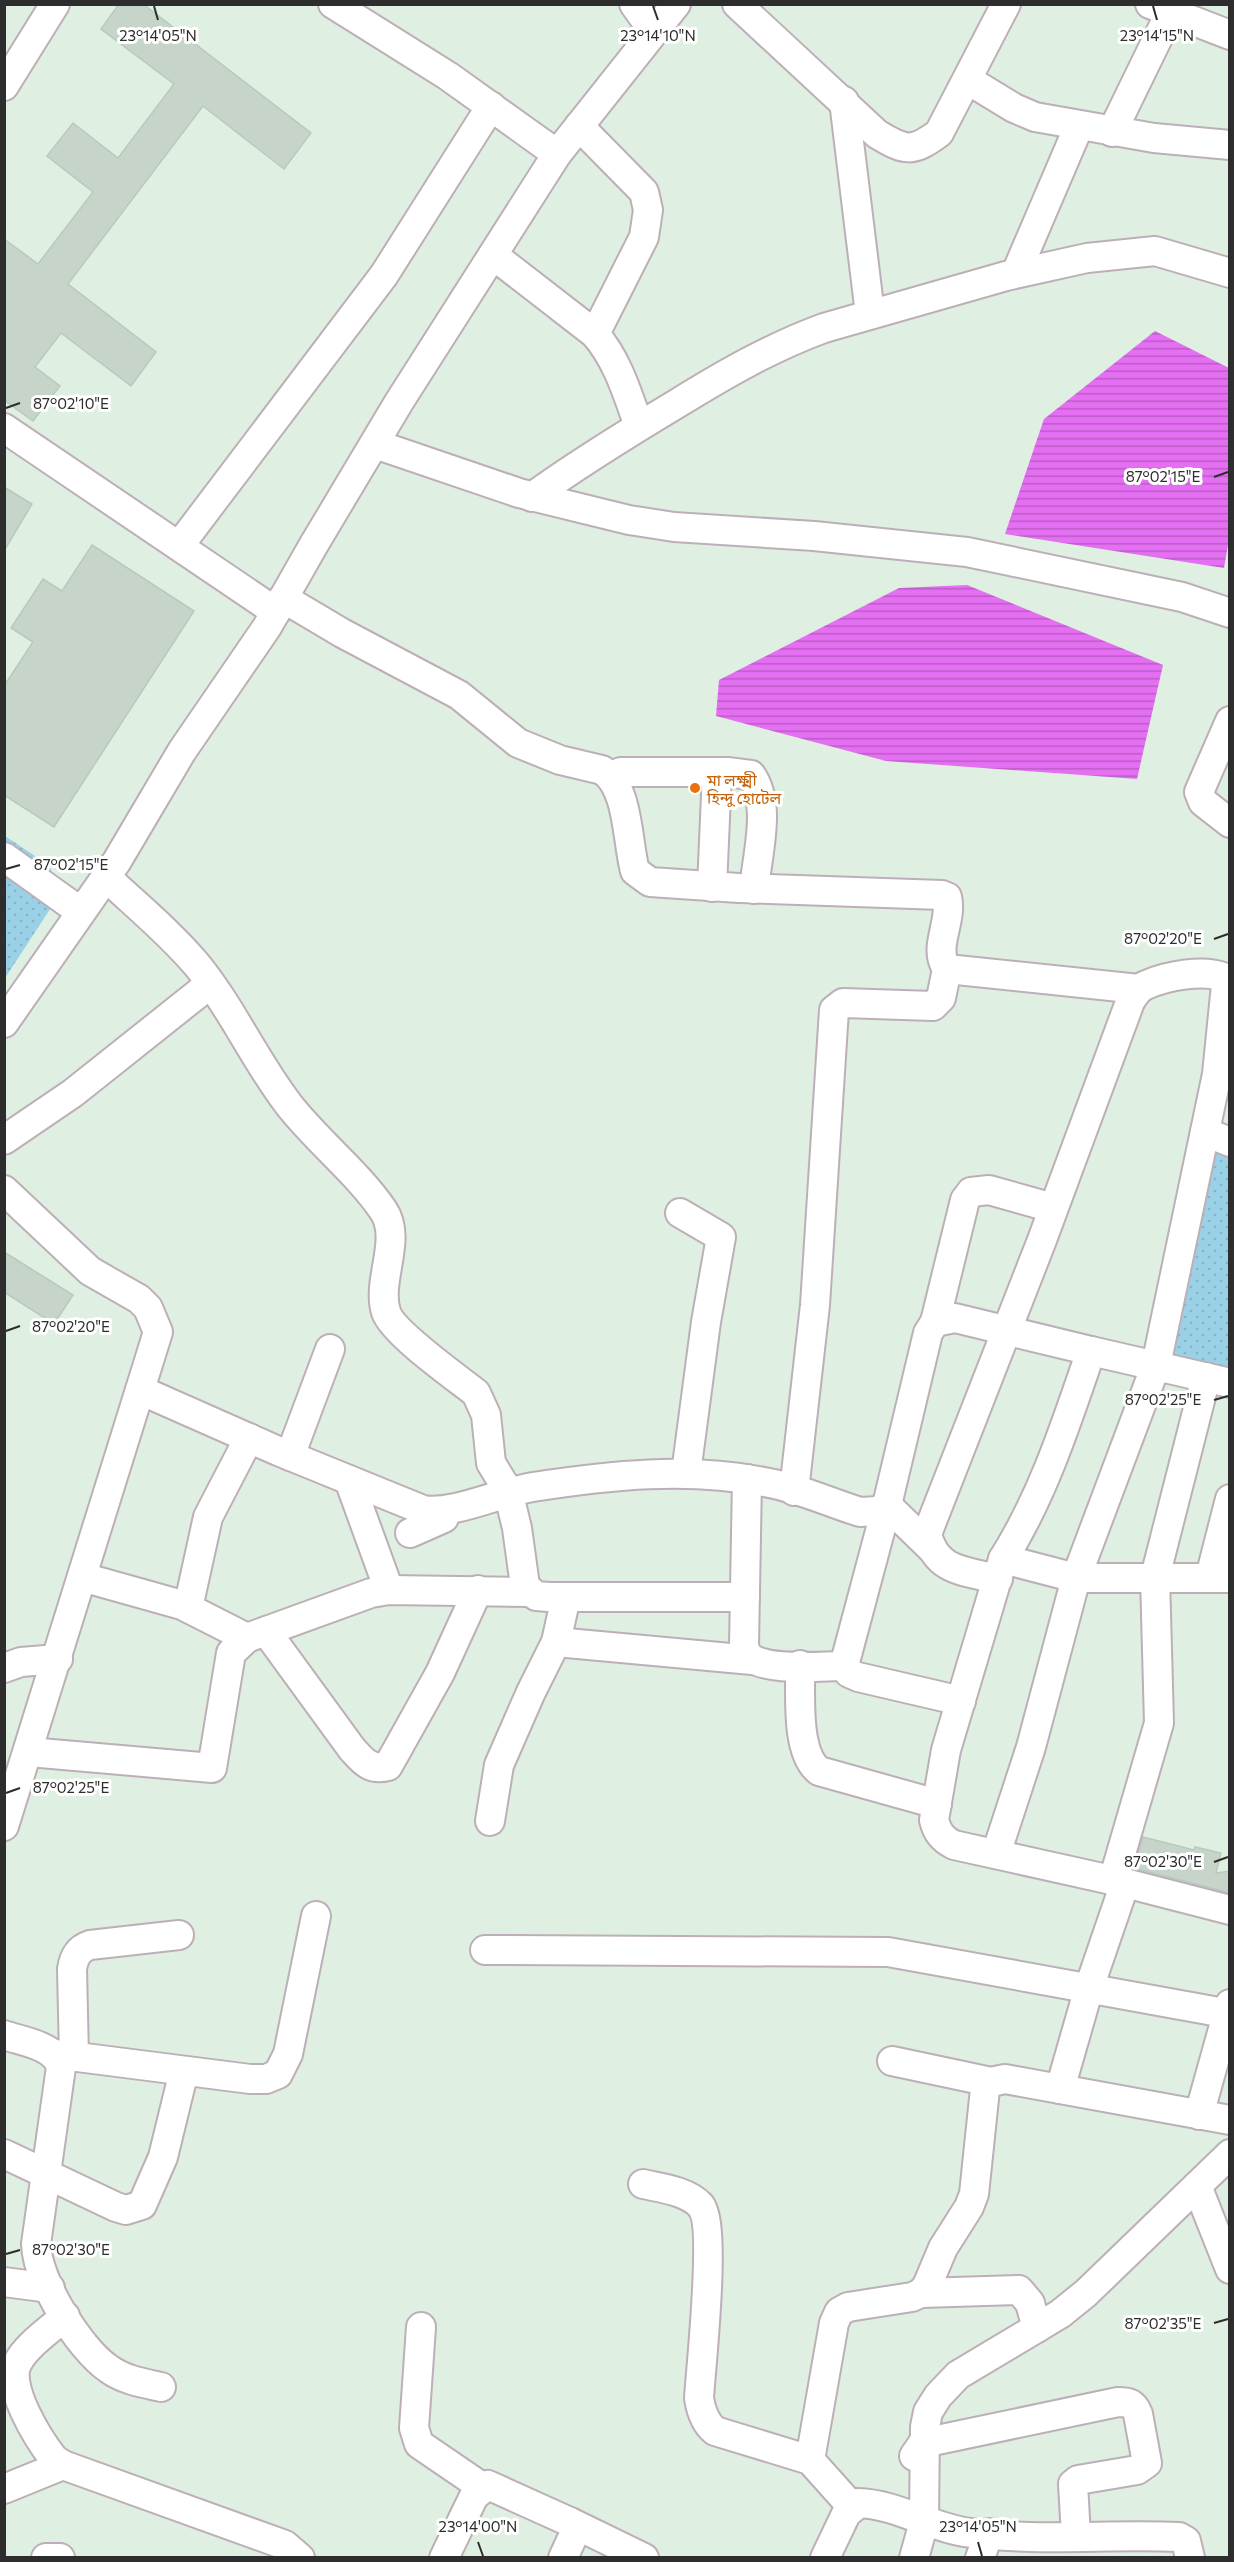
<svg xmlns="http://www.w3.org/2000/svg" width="1234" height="2562" font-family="Commissioner,'Noto Sans Bengali',sans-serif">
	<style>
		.park { fill: url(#park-dots) }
		.water { fill: url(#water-rules) }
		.building { fill: #c7d4ca; stroke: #b8cabd; stroke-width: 1.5 }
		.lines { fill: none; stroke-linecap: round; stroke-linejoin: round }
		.minor-casing { stroke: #bdafb7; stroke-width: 32 }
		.minor { stroke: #fff; stroke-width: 28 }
		.ticks { fill: none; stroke: #2d2d2d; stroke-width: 2 }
		.food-dot { fill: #e8710a; stroke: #fff; stroke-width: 2 }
		.labels { text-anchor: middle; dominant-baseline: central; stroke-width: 6; stroke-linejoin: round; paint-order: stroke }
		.food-label { font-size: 16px; fill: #c56008; stroke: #fff; text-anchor: start }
		.ticks-label { font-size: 15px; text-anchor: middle; fill: #2d2d2d; stroke: #fff; stroke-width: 6; stroke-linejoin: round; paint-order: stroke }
	</style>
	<defs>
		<pattern id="park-dots" width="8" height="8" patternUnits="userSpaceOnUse" patternTransform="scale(1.5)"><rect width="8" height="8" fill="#9ad1e7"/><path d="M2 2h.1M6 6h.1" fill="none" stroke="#85b4c6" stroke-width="1.8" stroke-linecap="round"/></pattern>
		<pattern id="water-rules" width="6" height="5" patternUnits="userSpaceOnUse" patternTransform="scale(1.5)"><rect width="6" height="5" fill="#e56ff3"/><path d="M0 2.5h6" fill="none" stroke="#ba5cc5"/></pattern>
	</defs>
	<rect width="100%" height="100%" fill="#dfefe2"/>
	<!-- park -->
	<g class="park">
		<polygon points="5,836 50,866 58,897 5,978"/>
		<polygon points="1202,1143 1229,1153 1229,1391 1156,1365"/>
	</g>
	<!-- water -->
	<g class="water">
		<polygon points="1155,331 1229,368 1230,533 1224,568 1005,534 1044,419"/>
		<polygon points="967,585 1163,665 1137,779 886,761 716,716 719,680 899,588"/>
	</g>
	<!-- building -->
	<g class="building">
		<polygon points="119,4 143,4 311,133 284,169 203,106 68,284 156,352 131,386 61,333 35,367 60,386 33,421 4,400 4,239 38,264 93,192 47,156 73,123 118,158 174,84 101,29"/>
		<polygon points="4,487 32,504 4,551"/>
		<polygon points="92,545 194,611 54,827 4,795 4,686 33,642 11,628 43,579 62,591"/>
		<polygon points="4,1252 73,1295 54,1324 4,1292"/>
		<polygon points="1143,1837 1194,1850 1195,1847 1221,1853 1216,1873 1230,1871 1230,1893 1134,1868"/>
	</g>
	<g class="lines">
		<!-- minor casing -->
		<g class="minor-casing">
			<g id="minor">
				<polyline points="333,4 448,76 557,154"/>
				<polyline points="634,4 654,32"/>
				<path d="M 737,4 L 877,134 C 905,151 912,153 939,133 L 1006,4"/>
				<polyline points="1150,4 1230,35"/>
				<polyline points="968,80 1014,108 1035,117 1154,138 1230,145"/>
				<polyline points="4,86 55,4"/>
				<polyline points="844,101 870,314"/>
				<polyline points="579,126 644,192 648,210 644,237 595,334"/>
				<polyline points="1112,132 1170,13"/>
				<path d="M 493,255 L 595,334 C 618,361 627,393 639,426"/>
				<polyline points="1016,273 1079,126"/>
				<polyline points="4,428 276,612"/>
				<polyline points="375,444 519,493 629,520 674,527 814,536 967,552 1182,597 1230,613"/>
				<path d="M 532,497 C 579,463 628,433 678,403 C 725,374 772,347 824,328 L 1006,276 L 1087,258 L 1155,251 L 1230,273"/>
				<polyline points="179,546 384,275 491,106"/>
				<path d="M 283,598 L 342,633 L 459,695 L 518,743 L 560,760 L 602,770 C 629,787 627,842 635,871 L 650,882 L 739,888 L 942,895 L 947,897 C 953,922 932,947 947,969 L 1139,989"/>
				<polyline points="1230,721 1199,792 1203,802 1230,823"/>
				<path d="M 610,776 L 621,772 L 727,772 L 751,775 C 772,804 757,855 754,889"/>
				<polyline points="4,857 81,912"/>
				<path d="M 106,877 C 137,906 170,933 197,965 C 232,1008 255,1061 289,1105 C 317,1141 358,1173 383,1210 C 403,1239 376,1280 386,1312 C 393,1333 457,1378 476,1393 L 486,1415 L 491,1463 L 508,1491 L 517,1528 L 525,1586 L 536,1596 L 549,1597 L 745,1597"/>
				<polyline points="712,887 717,772"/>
				<polyline points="4,1023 117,861 182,751 267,627 313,546 399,402 557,154 676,4"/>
				<polyline points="1205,1132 1230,1142"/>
				<polyline points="4,1140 73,1093 210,984"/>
				<polyline points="4,1190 90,1271 139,1299 148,1308 158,1332 4,1826"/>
				<polyline points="680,1213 721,1237 706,1322 686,1473"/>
				<polyline points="935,1322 965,1200 971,1192 989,1190 1053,1208"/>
				<polyline points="1091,1351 1230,1383"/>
				<path d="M 140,1390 L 278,1451 L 423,1510 C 454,1515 500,1492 533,1487 C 611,1475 687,1467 764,1482 C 796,1487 828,1502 860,1512 L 878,1511 L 887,1505 L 928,1333 L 935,1322 L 955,1318 L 1091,1351 C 1067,1421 1043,1496 1003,1559 L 946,1750 L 934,1820 C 937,1832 942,1839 954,1845 L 1125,1883 L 1230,1910"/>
				<polyline points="290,1456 330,1349"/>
				<path d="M 747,1479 L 744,1646 L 747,1655 C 764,1672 819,1666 844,1666"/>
				<polyline points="349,1480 389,1590"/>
				<polyline points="794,1491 815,1305 834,1010 843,1003 933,1006 941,998 947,969"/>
				<polyline points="410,1533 444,1518 443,1512"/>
				<polyline points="931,1548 887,1505 844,1666 849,1673 858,1677 961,1701"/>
				<polyline points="1003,1559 1076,1578 1230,1578"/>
				<polyline points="82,1577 182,1605 247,1638"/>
				<polyline points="1210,1577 1230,1499"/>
				<polyline points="188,1608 208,1517 249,1438"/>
				<path d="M 266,1631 L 352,1749 C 363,1761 370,1771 388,1766 L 440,1673 L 478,1590"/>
				<polyline points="556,1642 752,1660"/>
				<path d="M 800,1665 C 801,1694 795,1752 819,1771 L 937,1804"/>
				<polyline points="4,1668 21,1662 58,1659"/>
				<polyline points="29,1752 212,1768 231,1653 247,1638 371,1593 389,1590 530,1592"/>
				<polyline points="490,1821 499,1765 531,1692 556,1642 566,1597"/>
				<path d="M 996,1854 L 1031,1747 L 1076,1578 L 1156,1365 L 1217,1074 L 1226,985 L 1223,977 C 1203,969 1166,976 1146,985 C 1138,988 1134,995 1130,1002 L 1042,1240 L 927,1534 C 936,1572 965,1571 998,1579"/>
				<polyline points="1113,1881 1159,1723 1155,1577 1206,1377"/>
				<polyline points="485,1950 888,1952 1230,2014"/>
				<path d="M 4,2035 C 24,2042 54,2045 61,2067 L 36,2244 C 37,2280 79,2349 109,2369 C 124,2380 143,2383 161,2387"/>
				<polyline points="54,2054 250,2079 266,2079 278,2074 288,2054 316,1916"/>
				<path d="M 74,2057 L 72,1969 C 74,1957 78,1949 90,1945 L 179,1935"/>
				<polyline points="892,2061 991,2082"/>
				<polyline points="1060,2089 1089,1988 1125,1883"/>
				<polyline points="1199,2115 1230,2004"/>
				<polyline points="4,2154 116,2207 126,2210 142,2205 163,2157 184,2071"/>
				<path d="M 643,2184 C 661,2188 687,2191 700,2205 C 717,2223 701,2366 699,2398 C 701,2411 705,2423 715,2431 L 810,2460 L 853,2508"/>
				<polyline points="1197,2186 1230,2269"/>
				<polyline points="4,2282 50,2288"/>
				<polyline points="921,2293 1019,2290 1030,2303 1037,2328"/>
				<path d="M 65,2316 C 50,2330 28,2344 18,2362 C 4,2385 39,2440 54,2459 L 63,2465 L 285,2545 L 300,2558"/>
				<polyline points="421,2327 414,2428 419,2444 482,2487"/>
				<path d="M 914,2456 L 923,2443 L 1118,2402 C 1129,2402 1134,2403 1138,2414 L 1147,2463 L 1137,2470 L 1078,2480 L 1073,2484 L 1076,2536"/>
				<polyline points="810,2460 834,2323 839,2312 848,2307 912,2297 921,2293 927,2286 943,2248 969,2207 974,2194 985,2089 991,2082 1005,2079 1230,2120"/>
				<polyline points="4,2489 63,2465"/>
				<polyline points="570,2522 644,2558"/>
				<polyline points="46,2558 60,2558"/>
				<polyline points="444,2558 474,2496 488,2485 570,2522 575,2532 563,2558"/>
				<path d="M 825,2558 L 846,2514 L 858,2503 C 895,2504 928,2526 964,2532 C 1034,2542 1108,2534 1179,2537 L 1186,2541 L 1190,2558"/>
				<polyline points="914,2558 924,2522 925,2427 928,2412 938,2396 958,2375 1060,2314 1086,2293 1230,2154"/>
				<polyline points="980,2558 989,2533"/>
			</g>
		</g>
		<!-- minor -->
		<use href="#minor" class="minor"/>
	</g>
	<!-- ticks -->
	<path class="ticks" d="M 154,6 L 158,20M 653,6 L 658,20M 1153,6 L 1157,20M 6,408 L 20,403M 1214,477 L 1228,472M 6,869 L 20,865M 1214,939 L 1228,934M 6,1331 L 20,1326M 1214,1400 L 1228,1396M 6,1793 L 20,1788M 1214,1862 L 1228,1857M 6,2254 L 20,2250M 1214,2323 L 1228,2319M 478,2542 L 483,2556M 978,2542 L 982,2556"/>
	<!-- markers -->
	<circle class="food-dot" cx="695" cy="788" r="6"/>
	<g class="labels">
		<!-- food labels -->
		<g class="food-label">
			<text x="707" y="779">মা লক্ষ্মী<tspan x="707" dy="18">হিন্দু হোটেল</tspan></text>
		</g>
	</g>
	<g class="ticks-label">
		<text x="158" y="41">23°14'05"N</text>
		<text x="658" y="41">23°14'10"N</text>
		<text x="1157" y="41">23°14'15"N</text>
		<text x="71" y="409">87°02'10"E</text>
		<text x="1163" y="482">87°02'15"E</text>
		<text x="71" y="870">87°02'15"E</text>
		<text x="1163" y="944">87°02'20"E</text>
		<text x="71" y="1332">87°02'20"E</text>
		<text x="1163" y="1405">87°02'25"E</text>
		<text x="71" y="1793">87°02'25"E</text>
		<text x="1163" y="1867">87°02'30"E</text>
		<text x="71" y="2255">87°02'30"E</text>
		<text x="1163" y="2329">87°02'35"E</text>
		<text x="478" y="2532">23°14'00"N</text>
		<text x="978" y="2532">23°14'05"N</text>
	</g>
	<!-- border -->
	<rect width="1234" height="2562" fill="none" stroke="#2d2d2d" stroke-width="12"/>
</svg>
